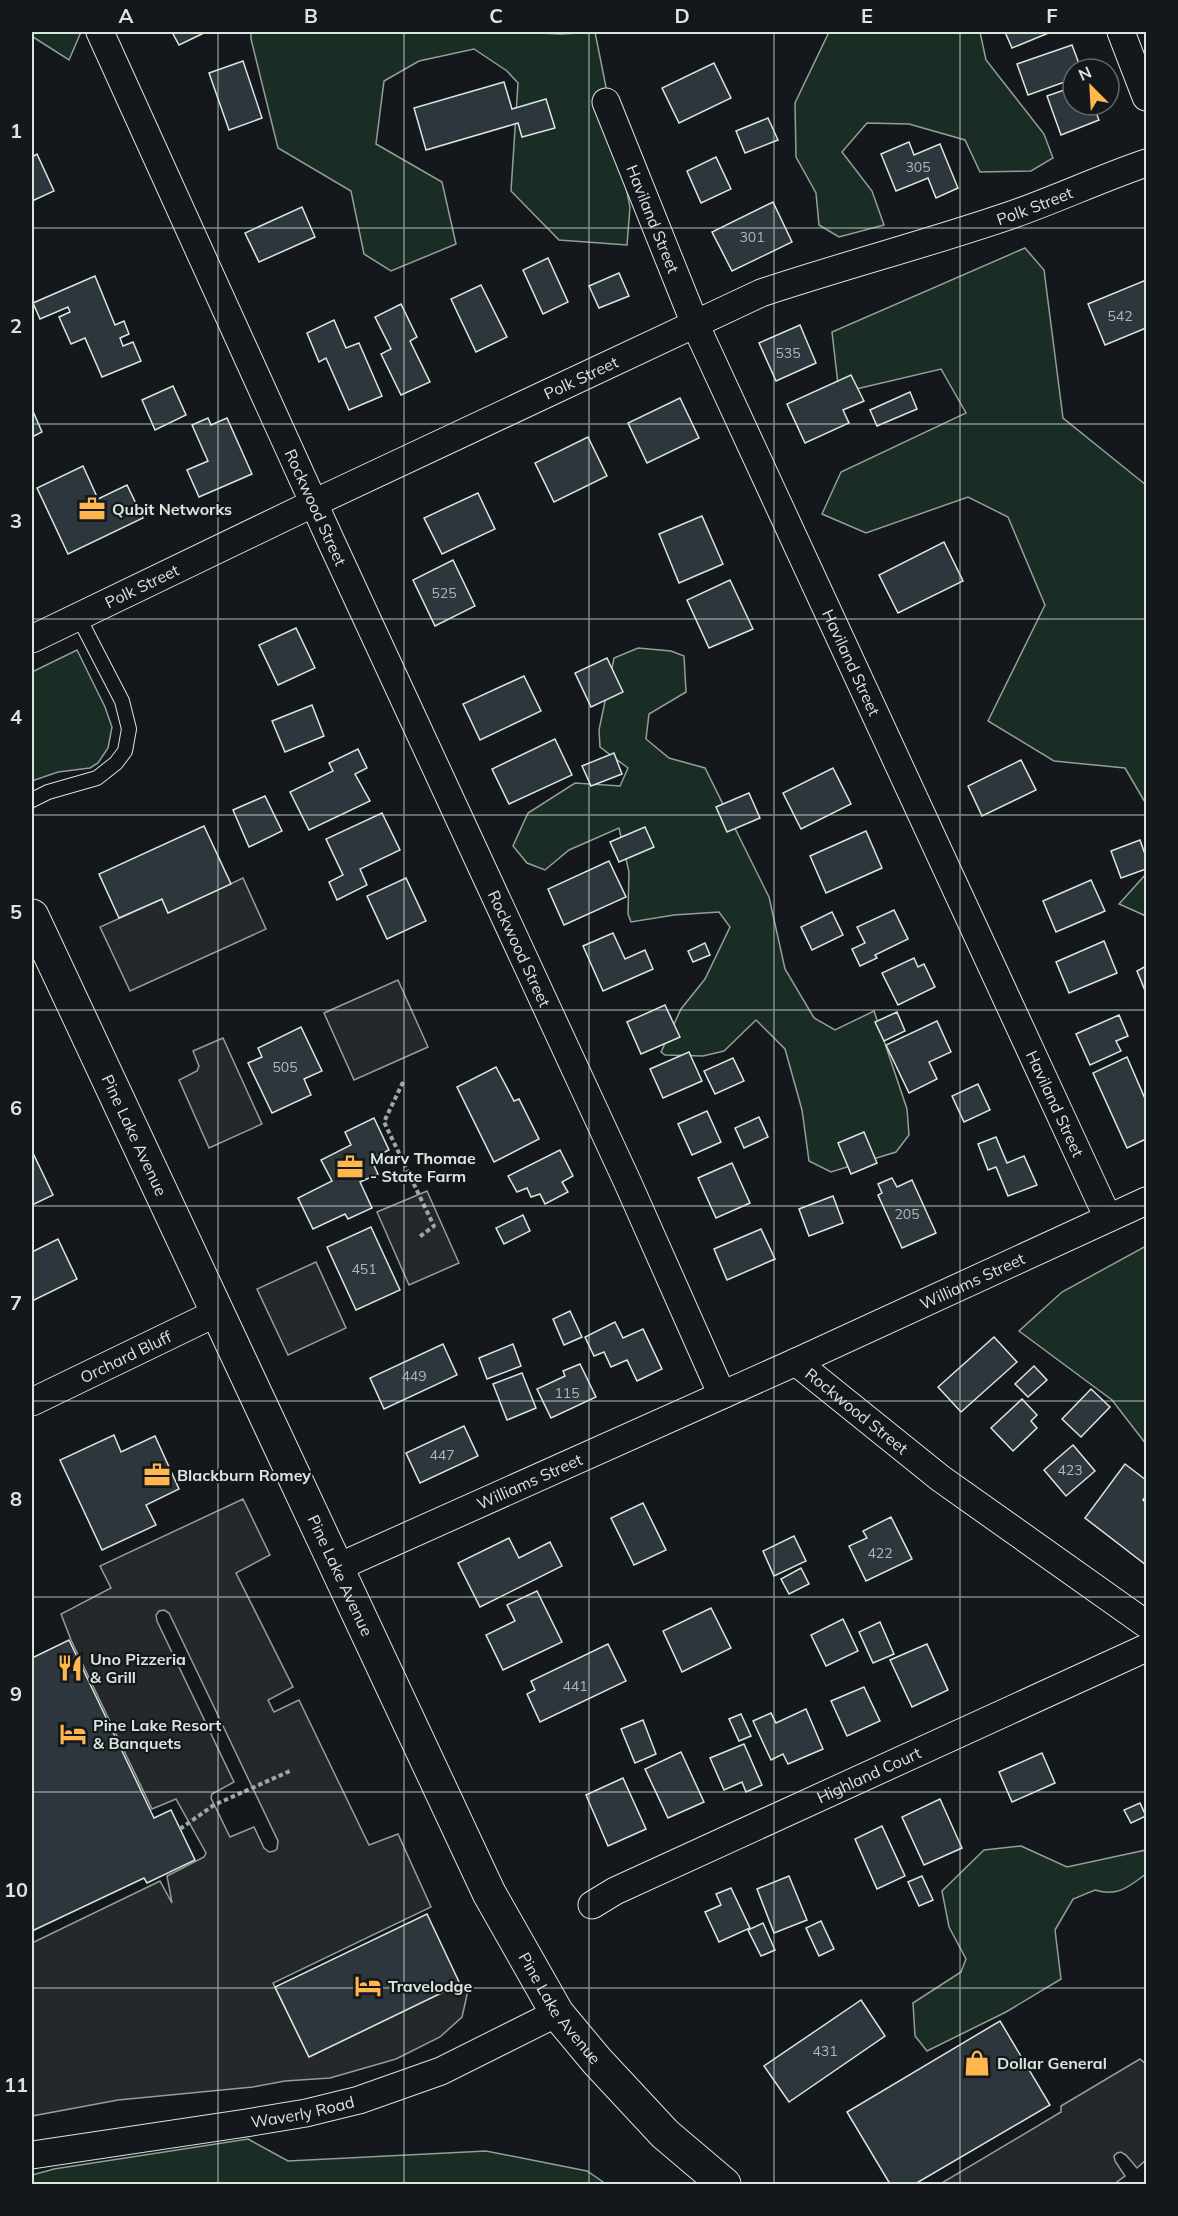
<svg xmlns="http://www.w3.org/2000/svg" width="1178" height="2216" font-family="Mulish,sans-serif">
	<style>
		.green { fill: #1a2d24; stroke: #939e99; stroke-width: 1.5 }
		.parking { fill: #24282b; stroke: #939e99; stroke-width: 1.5; fill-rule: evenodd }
		.building { fill: #2c363c; stroke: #d8e6dc; stroke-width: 1.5 }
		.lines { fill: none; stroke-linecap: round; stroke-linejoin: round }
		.lane-casing { stroke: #d8e6dc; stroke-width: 16 }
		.street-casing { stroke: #d8e6dc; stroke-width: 29 }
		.primary-casing { stroke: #d8e6dc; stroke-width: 35 }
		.path { stroke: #9da8a2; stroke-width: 4; stroke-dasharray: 4.5 3; stroke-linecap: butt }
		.lane { stroke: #14181c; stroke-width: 14 }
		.street { stroke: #14181c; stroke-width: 27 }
		.primary { stroke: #14181c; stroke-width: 33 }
		.grid { fill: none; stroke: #d8e6dc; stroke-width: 1.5; stroke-opacity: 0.55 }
		.labels { text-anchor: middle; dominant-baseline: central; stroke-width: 4.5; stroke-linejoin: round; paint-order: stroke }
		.number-label { font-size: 14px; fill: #adbab4 }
		.street-label { font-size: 16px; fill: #d8e6dc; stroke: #14181c }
		.poi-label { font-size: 16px; font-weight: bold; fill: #d8e6dc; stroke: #14181c; text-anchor: start }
		.neatline { fill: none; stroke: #d8e6dc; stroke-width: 2 }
		.grid-label { font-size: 20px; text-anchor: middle; font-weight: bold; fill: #d8e6dc }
	</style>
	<rect width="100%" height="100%" fill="#14181c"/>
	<!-- green -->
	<g class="green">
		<polygon points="32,32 81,32 69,60 33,37"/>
		<polygon points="251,32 520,32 561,34 595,32 630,207 627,245 559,240 511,191 518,83 507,71 474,49 419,61 384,81 376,144 442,182 456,244 391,271 364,254 351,191 278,148 251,39"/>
		<polygon points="829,32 980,32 986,60 1044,134 1053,158 1031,171 980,172 965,140 909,124 867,123 842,152 872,191 884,225 839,237 819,225 816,193 796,157 795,103"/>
		<polygon points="1025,248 1044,270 1063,418 1146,485 1146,804 1125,768 1054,761 988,721 1045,605 1008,517 968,497 866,533 822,514 841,472 966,413 941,369 839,393 832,332"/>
		<polygon points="638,648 671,651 684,656 686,692 649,714 646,739 669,758 705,768 769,897 785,969 814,1018 835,1030 874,1011 907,1109 909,1135 896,1152 831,1172 809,1161 802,1110 785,1049 756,1020 724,1051 703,1056 665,1055 661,1052 681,1009 705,979 730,927 719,912 674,915 631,922 628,914 629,872 619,828 569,850 545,870 527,863 513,846 528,813 575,783 620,786 628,768 600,747 599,730 614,658"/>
		<polygon points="77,650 105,707 112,727 108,748 98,763 90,768 58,772 32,781 32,672"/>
		<polygon points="1146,874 1146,916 1119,904"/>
		<polygon points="1146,1246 1146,1444 1112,1400 1019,1331 1062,1292"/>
		<path d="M 1021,1846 L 1067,1867 L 1146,1850 L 1146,1874 C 1128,1887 1118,1897 1095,1890 L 1073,1899 L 1055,1930 L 1061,1979 L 1006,2012 L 927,2051 L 915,2036 L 913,2003 L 961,1972 L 966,1959 L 949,1927 L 942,1891 L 984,1850 Z"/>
		<polygon points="248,2139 288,2161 486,2151 587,2171 606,2184 32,2184 32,2175 54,2169"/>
	</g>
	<!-- parking -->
	<g class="parking">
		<polygon points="243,878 266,929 130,991 100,927 162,899 168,913"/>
		<polygon points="398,980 428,1047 354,1080 324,1013"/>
		<polygon points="223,1038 262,1124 209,1148 179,1080 197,1071 199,1066 193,1051"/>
		<polygon points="427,1191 459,1263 409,1285 377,1212"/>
		<polygon points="316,1262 346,1328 288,1355 257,1289"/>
		<path d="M 243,1499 L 270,1555 L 236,1573 L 293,1687 L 268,1700 L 274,1712 L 299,1700 L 369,1845 L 398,1834 L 431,1907 L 273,1983 L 309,2057 L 460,1984 L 469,1986 L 462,2017 L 440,2037 L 396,2059 L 330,2078 L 285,2081 L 253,2087 L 118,2100 L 32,2116 L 32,1943 L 160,1881 L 172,1903 L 167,1876 L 204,1857 L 206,1853 L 176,1799 L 152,1809 L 71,1640 L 61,1614 L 111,1588 L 100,1566 ZM 164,1610 L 169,1613 L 278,1841 L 277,1849 L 274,1851 L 269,1852 L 264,1848 L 254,1827 L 230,1837 L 211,1798 L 212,1794 L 234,1782 L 157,1621 L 156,1615 L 159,1611 Z"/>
		<polygon points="1140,2059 1146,2064 1146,2160 1137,2168 1126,2155 1121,2152 1117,2153 1114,2156 1115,2161 1125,2176 1114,2184 940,2184 1061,2112 1061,2106"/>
	</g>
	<!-- building -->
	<g class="building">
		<polygon points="172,32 206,32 179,45"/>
		<polygon points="1005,32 1051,32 1012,48"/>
		<polygon points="1072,45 1081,69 1073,69 1073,79 1028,95 1017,64"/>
		<polygon points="243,61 262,118 229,130 209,73"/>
		<polygon points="714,63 731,98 679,123 662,88"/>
		<polygon points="504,82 512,109 546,99 555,128 522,137 518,123 426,150 414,108"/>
		<polygon points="1073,87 1073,105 1093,105 1099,120 1061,135 1047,96"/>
		<polygon points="768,118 778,140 745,153 736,131"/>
		<polygon points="909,142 914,155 940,144 958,188 936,198 928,178 896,191 881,154"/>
		<polygon points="37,154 54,191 32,201 32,157"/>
		<polygon points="716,157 731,189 701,203 687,171"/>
		<polygon points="773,202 792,242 732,271 712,232"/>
		<polygon points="302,207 315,237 259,262 245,233"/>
		<polygon points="548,258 568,302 543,314 523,270"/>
		<polygon points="619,273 629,296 599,308 589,286"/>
		<polygon points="95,276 115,325 124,321 129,334 120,338 123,346 133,342 141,361 102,377 85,338 71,344 59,317 70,312 68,307 40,319 33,303"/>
		<polygon points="1146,280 1146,328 1105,345 1088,304"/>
		<polygon points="481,285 507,337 476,352 451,299"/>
		<polygon points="401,304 417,337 410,341 430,382 401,395 381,354 391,349 375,317"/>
		<polygon points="334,320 346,348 359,343 382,396 349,410 326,358 319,362 307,333"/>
		<polygon points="800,325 816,363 776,381 759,343"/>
		<polygon points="851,375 864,401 843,410 849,423 805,443 787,404"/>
		<polygon points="173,386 186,415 155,430 142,400"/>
		<polygon points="910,392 917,409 877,426 870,410"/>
		<polygon points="680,398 699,438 647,463 628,423"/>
		<polygon points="32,409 42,432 32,437"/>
		<polygon points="208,418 211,425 227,418 252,474 199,497 187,470 208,461 192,425"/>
		<polygon points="588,437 607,476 554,502 535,463"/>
		<polygon points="83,466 98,499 127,485 143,518 68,554 37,488"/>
		<polygon points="478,493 495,529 442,554 424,518"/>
		<polygon points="702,516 723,564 679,583 659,534"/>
		<polygon points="944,542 963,581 898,613 879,575"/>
		<polygon points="453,560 475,606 435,626 413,580"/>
		<polygon points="730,580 753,629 709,648 687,600"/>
		<polygon points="296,628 315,668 278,685 259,645"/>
		<polygon points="607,658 623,692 591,707 575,673"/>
		<polygon points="524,676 541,711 480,740 463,704"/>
		<polygon points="312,705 324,736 285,752 272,721"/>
		<polygon points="555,739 572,775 509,804 492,769"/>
		<polygon points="358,749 367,768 355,774 370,801 309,830 290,792 333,771 329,763"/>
		<polygon points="614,753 622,774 591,786 582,766"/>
		<polygon points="1021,760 1036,790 982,816 968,786"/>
		<polygon points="833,768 851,804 801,829 783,793"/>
		<polygon points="749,793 760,818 727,832 716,807"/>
		<polygon points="265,796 282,831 249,847 233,810"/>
		<polygon points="382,813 400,850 360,869 367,885 337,900 329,882 343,875 326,839"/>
		<polygon points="204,826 231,884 168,913 162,899 119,918 99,874"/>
		<polygon points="645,827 654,847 619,862 610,842"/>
		<polygon points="866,831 882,868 826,893 810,856"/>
		<polygon points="1140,840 1146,857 1146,869 1121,878 1111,851"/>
		<polygon points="609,861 626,897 564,925 548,889"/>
		<polygon points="406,878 426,921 387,939 367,896"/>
		<polygon points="1091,880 1105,911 1056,932 1043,901"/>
		<polygon points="894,910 908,939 875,955 877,958 860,966 852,949 865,943 857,927"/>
		<polygon points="832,912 843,935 812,950 801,927"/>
		<polygon points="613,933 625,959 645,950 653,969 603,991 583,946"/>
		<polygon points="1104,941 1117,973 1069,993 1056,962"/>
		<polygon points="705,943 710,955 693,962 688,951"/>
		<polygon points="914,958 918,967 924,964 935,987 898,1005 882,973"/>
		<polygon points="1146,966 1146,993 1137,971"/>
		<polygon points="665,1005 680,1037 641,1054 627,1022"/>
		<polygon points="897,1012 905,1031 884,1041 875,1022"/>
		<polygon points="1119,1015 1128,1036 1116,1041 1121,1051 1090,1065 1076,1034"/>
		<polygon points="937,1021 951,1052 929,1062 937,1079 909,1093 886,1045"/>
		<polygon points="301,1027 322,1071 304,1079 311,1095 272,1113 248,1063 262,1057 258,1048"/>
		<polygon points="689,1052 702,1081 663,1098 650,1069"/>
		<polygon points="1127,1057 1146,1101 1146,1139 1127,1148 1093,1073"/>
		<polygon points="733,1058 744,1081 715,1094 704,1071"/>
		<polygon points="496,1067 514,1101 519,1099 539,1139 494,1162 457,1087"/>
		<polygon points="978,1084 990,1110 964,1122 952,1096"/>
		<polygon points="707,1111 721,1142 692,1155 678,1124"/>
		<polygon points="759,1117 768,1137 744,1148 735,1128"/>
		<polygon points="374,1118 389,1150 371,1159 378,1174 360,1182 372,1208 348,1219 345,1214 313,1229 298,1198 332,1181 321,1160 351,1145 345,1132"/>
		<polygon points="864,1132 877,1163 851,1174 838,1143"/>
		<polygon points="996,1137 1007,1163 1024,1156 1037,1185 1008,1196 996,1167 988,1170 978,1144"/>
		<polygon points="560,1150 573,1176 562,1182 568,1192 545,1204 540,1194 531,1197 527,1188 517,1192 508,1176"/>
		<polygon points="32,1151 53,1195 32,1205"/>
		<polygon points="732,1163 750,1203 716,1218 698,1178"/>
		<polygon points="892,1178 897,1187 912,1180 936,1233 902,1248 878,1195 882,1193 878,1184"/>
		<polygon points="833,1196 843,1223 809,1236 799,1209"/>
		<polygon points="523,1215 530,1231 504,1244 496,1228"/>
		<polygon points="371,1227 400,1290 356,1310 327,1247"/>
		<polygon points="761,1229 775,1259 727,1280 714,1249"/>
		<polygon points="58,1239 77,1279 32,1301 32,1252"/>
		<polygon points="570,1311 582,1337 564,1345 553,1319"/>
		<polygon points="615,1322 623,1338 643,1329 662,1369 637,1381 627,1360 611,1367 604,1352 594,1356 585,1337"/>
		<polygon points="994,1337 1017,1362 961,1412 938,1387"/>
		<polygon points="443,1344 457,1375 384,1409 370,1378"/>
		<polygon points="513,1344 521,1366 487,1379 479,1358"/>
		<polygon points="580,1364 596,1397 551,1418 537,1389 565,1376 563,1371"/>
		<polygon points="1034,1366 1047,1380 1028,1397 1015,1384"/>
		<polygon points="522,1373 536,1408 507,1420 493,1384"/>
		<polygon points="1091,1389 1110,1407 1081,1437 1062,1419"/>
		<polygon points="1022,1399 1037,1415 1031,1421 1037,1428 1013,1451 991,1428"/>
		<polygon points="464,1426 478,1456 420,1483 406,1453"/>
		<polygon points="114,1435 121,1452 155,1436 179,1489 146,1505 156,1525 102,1550 60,1460"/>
		<polygon points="1073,1445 1095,1471 1066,1496 1044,1470"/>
		<polygon points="1125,1464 1146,1480 1146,1496 1143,1500 1146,1503 1146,1565 1085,1518"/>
		<polygon points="643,1503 666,1550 634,1565 611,1518"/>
		<polygon points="891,1517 912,1559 866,1581 849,1546 867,1538 863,1531"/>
		<polygon points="794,1536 806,1561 774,1576 763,1551"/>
		<polygon points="509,1538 519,1558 550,1542 562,1566 480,1607 458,1563"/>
		<polygon points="801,1568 809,1584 789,1594 781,1579"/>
		<polygon points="537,1591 562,1642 503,1670 486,1635 515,1621 507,1605"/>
		<polygon points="711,1608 731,1648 682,1672 663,1631"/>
		<polygon points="843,1619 858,1651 826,1666 811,1635"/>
		<polygon points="880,1622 894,1654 873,1663 859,1632"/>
		<polygon points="69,1640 154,1818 171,1810 195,1860 147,1883 144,1878 32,1931 32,1658"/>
		<polygon points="608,1644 626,1681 540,1722 527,1694 535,1690 531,1681"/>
		<polygon points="927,1644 948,1690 912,1707 890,1660"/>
		<polygon points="864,1687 880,1721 847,1736 831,1701"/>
		<polygon points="806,1709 823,1749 788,1764 783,1754 771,1760 753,1721 771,1713 776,1723"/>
		<polygon points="741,1714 751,1736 739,1741 729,1719"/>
		<polygon points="643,1720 656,1754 635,1763 621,1729"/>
		<polygon points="744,1744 762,1785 746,1792 742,1782 724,1790 710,1758"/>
		<polygon points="681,1752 704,1802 668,1818 645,1769"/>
		<polygon points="1042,1753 1055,1783 1012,1802 999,1772"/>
		<polygon points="623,1778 646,1829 608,1846 586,1795"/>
		<polygon points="940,1799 962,1848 924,1865 902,1817"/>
		<polygon points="1140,1803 1146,1816 1131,1823 1124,1810"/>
		<polygon points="882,1826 905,1876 877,1889 855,1839"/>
		<polygon points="789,1876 807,1920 774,1933 757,1889"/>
		<polygon points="922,1876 933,1900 919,1906 908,1882"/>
		<polygon points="731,1888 750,1928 719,1942 705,1912 721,1905 716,1894"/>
		<polygon points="427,1914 460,1984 309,2057 275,1987"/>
		<polygon points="821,1921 834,1949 819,1956 806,1928"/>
		<polygon points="763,1923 775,1950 761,1956 748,1930"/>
		<polygon points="861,2000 885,2036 789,2102 764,2066"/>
		<polygon points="1000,2021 1050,2105 915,2184 890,2184 847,2112"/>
	</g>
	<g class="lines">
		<!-- lane casing -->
		<g class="lane-casing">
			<polyline id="lane" points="32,800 48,792 97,778 116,763 125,751 129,729 122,701 78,616"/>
		</g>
		<!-- street casing -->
		<g class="street-casing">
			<g id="street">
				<path id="s1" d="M 100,32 L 330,539 L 627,1181 L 722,1395"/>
				<polyline points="1121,32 1146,97"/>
				<path id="s2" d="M 606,102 L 695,324 L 1108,1218"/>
				<path id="s3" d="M 32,639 L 314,503 L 761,293 C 845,265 930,243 1014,214 C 1059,198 1102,178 1146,163"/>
				<path id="s4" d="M 796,1362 L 940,1478 L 1146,1624"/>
				<path id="s5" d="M 32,1402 L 218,1312"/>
				<path id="s6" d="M 336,1568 L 796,1362 L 1146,1201"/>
				<path id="s7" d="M 592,1905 L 615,1891 L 1146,1648"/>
				<path id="s8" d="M 32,2155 L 246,2123 L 306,2113 L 359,2100 L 441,2071 L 557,2013"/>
			</g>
		</g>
		<!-- primary casing -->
		<g class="primary-casing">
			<g id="primary">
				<path id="s9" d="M 32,916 L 489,1893 L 557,2013 L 597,2061 L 665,2134 L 724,2184"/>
			</g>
		</g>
		<!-- path -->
		<g class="path">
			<polyline points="403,1082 384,1122 434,1226 418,1238"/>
			<polyline points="180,1829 214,1805 290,1771"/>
		</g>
		<!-- lane -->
		<use href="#lane" class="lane"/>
		<!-- street -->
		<use href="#street" class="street"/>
		<!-- primary -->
		<use href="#primary" class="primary"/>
	</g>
	<!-- grid -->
	<path class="grid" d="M 218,32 L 218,2184M 404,32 L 404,2184M 589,32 L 589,2184M 774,32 L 774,2184M 960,32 L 960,2184M 32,228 L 1146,228M 32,424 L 1146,424M 32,619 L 1146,619M 32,815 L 1146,815M 32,1010 L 1146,1010M 32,1206 L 1146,1206M 32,1401 L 1146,1401M 32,1597 L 1146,1597M 32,1792 L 1146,1792M 32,1988 L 1146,1988"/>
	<!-- icons -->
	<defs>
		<g id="office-bare" transform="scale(2.07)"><path d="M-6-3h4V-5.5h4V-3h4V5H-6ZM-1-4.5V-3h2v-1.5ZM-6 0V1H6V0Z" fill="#ffb74d" stroke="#14181c" stroke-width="2.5" paint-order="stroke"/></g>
		<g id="restaurant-bare" transform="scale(2.07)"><path d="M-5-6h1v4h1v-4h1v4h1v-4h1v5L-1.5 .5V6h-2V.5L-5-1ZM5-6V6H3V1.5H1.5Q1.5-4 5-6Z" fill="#ffb74d" stroke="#14181c" stroke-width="2.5" paint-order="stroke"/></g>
		<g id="hotel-bare" transform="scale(2.07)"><path d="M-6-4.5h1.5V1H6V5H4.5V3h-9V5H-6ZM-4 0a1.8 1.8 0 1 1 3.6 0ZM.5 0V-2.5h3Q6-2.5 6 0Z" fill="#ffb74d" stroke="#14181c" stroke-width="2.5" paint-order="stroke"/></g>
		<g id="shop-bare" transform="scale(2.07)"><path d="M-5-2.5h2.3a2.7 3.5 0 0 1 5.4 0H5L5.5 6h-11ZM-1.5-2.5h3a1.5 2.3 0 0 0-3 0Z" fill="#ffb74d" stroke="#14181c" stroke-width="2.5" paint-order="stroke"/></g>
	</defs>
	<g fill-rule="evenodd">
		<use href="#office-bare" x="92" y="509"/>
		<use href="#office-bare" x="350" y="1167"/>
		<use href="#office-bare" x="157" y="1475"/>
		<use href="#restaurant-bare" x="70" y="1668"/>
		<use href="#hotel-bare" x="73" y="1734"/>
		<use href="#hotel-bare" x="368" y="1986"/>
		<use href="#shop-bare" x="977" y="2063"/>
	</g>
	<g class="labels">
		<!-- number labels -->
		<g class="number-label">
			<text x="918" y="167">305</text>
			<text x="752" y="237">301</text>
			<text x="1120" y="316">542</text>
			<text x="788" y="353">535</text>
			<text x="444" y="593">525</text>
			<text x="285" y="1067">505</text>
			<text x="907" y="1214">205</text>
			<text x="364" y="1269">451</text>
			<text x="414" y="1376">449</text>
			<text x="567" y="1393">115</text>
			<text x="442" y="1455">447</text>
			<text x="1070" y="1470">423</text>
			<text x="880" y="1553">422</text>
			<text x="575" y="1686">441</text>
			<text x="825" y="2051">431</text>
		</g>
		<!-- street labels -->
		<g class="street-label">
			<text stroke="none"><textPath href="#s3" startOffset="1094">Polk Street</textPath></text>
			<text stroke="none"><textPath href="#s2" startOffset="126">Haviland Street</textPath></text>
			<text stroke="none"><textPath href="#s3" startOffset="608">Polk Street</textPath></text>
			<text stroke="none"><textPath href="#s1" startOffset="522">Rockwood Street</textPath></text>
			<text stroke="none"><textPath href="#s3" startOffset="122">Polk Street</textPath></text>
			<text stroke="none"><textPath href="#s2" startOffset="612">Haviland Street</textPath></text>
			<text stroke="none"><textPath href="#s1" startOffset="1008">Rockwood Street</textPath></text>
			<text stroke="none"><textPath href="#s2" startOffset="1098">Haviland Street</textPath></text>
			<text stroke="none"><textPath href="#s9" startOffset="242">Pine Lake Avenue</textPath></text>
			<text stroke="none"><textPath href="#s6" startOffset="698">Williams Street</textPath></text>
			<text stroke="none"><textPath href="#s5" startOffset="104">Orchard Bluff</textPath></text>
			<text stroke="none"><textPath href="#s4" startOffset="78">Rockwood Street</textPath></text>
			<text stroke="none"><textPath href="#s6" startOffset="212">Williams Street</textPath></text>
			<text stroke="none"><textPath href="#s9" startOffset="728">Pine Lake Avenue</textPath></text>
			<text stroke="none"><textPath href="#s7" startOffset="306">Highland Court</textPath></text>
			<text stroke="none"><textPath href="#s9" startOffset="1214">Pine Lake Avenue</textPath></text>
			<text stroke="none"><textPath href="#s8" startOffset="274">Waverly Road</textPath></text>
		</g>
		<!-- poi labels -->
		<g class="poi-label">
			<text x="112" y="509">Qubit Networks</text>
			<text x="370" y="1158">Marv Thomae<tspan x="370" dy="18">- State Farm</tspan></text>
			<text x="177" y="1475">Blackburn Romey</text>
			<text x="90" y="1659">Uno Pizzeria<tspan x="90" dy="18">&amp; Grill</tspan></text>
			<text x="93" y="1725">Pine Lake Resort<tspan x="93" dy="18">&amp; Banquets</tspan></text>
			<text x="388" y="1986">Travelodge</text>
			<text x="997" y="2063">Dollar General</text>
		</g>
	</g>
	<!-- border -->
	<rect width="1178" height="2216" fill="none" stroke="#14181c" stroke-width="66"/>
	<!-- north arrow -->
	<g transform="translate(1091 87) rotate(336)"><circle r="28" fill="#14181c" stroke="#626a69" stroke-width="1.5"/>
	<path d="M0-4.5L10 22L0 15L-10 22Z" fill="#ffb74d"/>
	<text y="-9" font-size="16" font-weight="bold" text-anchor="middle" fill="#d8e6dc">N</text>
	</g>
	<rect x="33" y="33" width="1112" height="2150" class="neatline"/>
	<g class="grid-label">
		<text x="126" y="23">A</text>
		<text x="311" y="23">B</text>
		<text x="496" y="23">C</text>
		<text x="682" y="23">D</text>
		<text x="867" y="23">E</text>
		<text x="1052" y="23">F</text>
		<text x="16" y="138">1</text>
		<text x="16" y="333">2</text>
		<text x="16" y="528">3</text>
		<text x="16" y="724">4</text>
		<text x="16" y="919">5</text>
		<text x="16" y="1115">6</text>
		<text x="16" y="1310">7</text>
		<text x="16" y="1506">8</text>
		<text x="16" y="1701">9</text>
		<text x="16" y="1897">10</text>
		<text x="16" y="2092">11</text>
	</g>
</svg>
